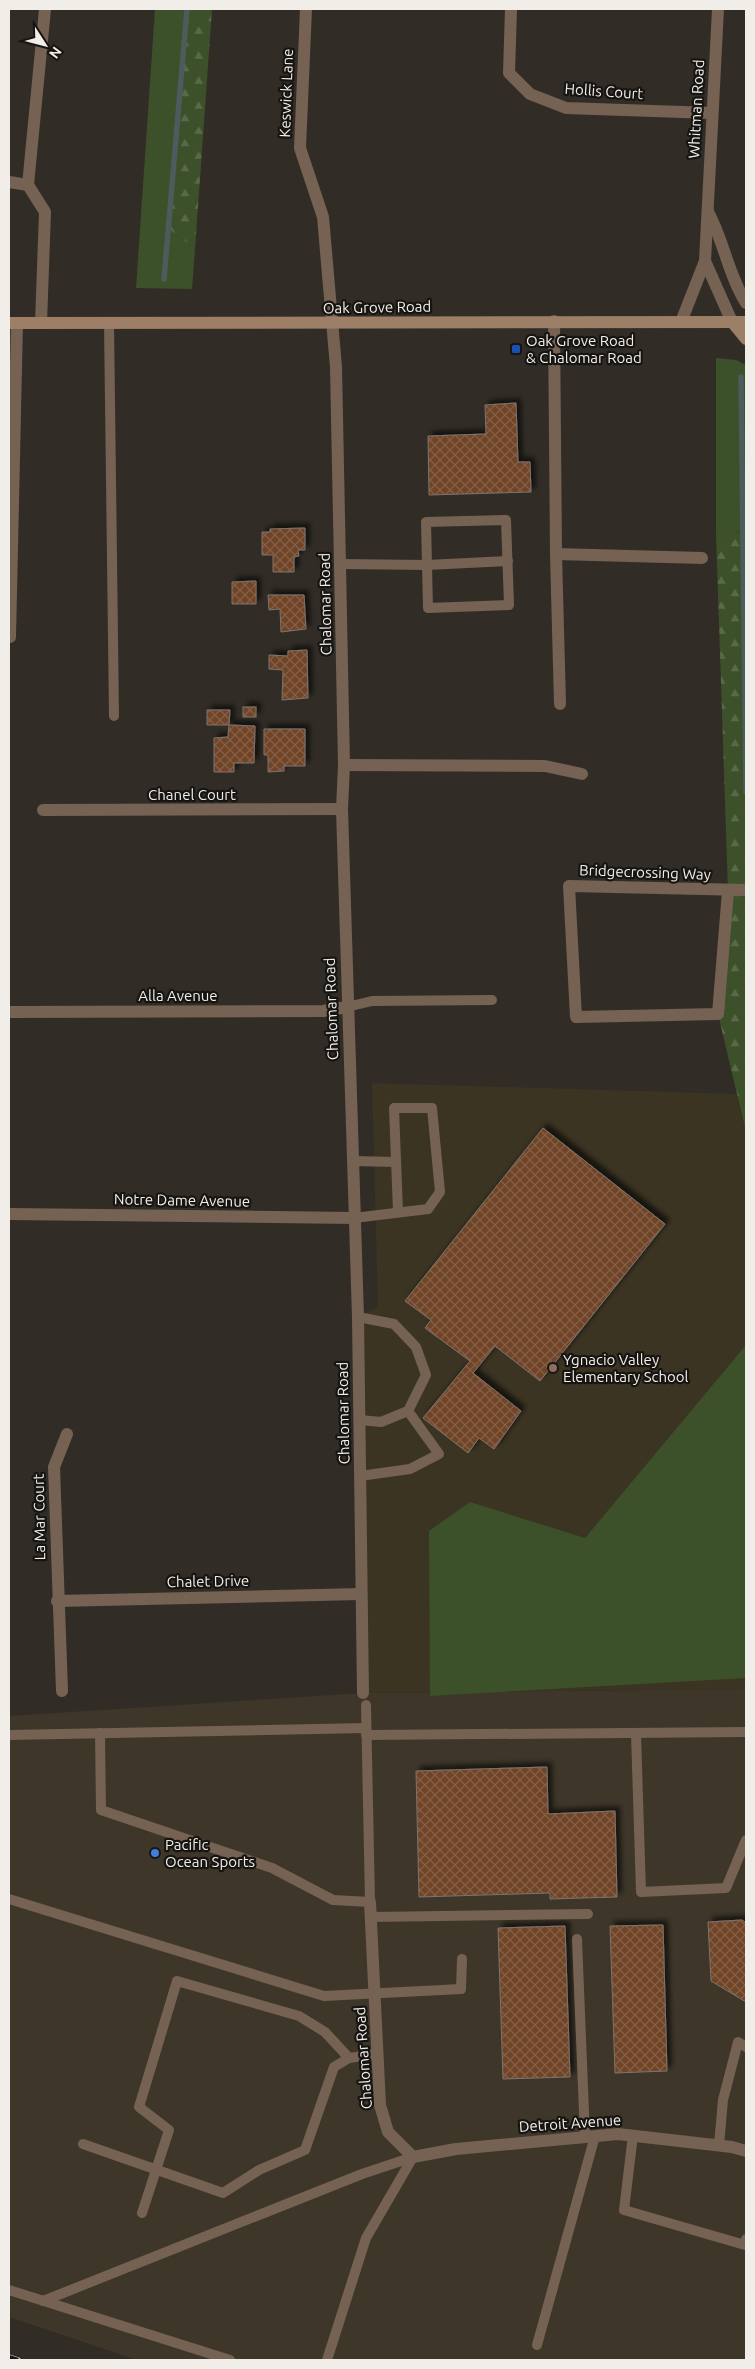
<svg xmlns="http://www.w3.org/2000/svg" width="755" height="2369" font-family="Ubuntu,sans-serif">
	<style>
		.built { fill: #3d3629 }
		.education { fill: #3b3423 }
		.green { fill: #3c502a }
		.forest { fill: url(#forest-firs) }
		.lines { fill: none; stroke-linecap: round; stroke-linejoin: round }
		.stream { stroke: #4c5b5b; stroke-width: 5.5 }
		.building { fill: url(#building-cross-hatch); stroke: #7d746f; filter: url(#shadow) }
		.lane { stroke: #756253; stroke-width: 10 }
		.street { stroke: #756253; stroke-width: 12 }
		.secondary { stroke: #9d7f67; stroke-width: 12 }
		.rail-casing { stroke: #d0cdc7; stroke-width: 5.5 }
		.rail { stroke: #171512; stroke-width: 4; stroke-dasharray: 11; stroke-linecap: butt }
		.transit-dot { fill: #1a4fb4; stroke: #171512; stroke-width: 2 }
		.education-dot { fill: #8d6e63; stroke: #171512; stroke-width: 2 }
		.shop-dot { fill: #3f7fe0; stroke: #171512; stroke-width: 2 }
		.labels { text-anchor: middle; dominant-baseline: central; stroke-width: 4.5; stroke-linejoin: round; paint-order: stroke }
		.street-label { font-size: 15px; fill: #f1eee9; stroke: #171512 }
		.poi-label { font-size: 15px; fill: #f1eee9; stroke: #171512; text-anchor: start }
	</style>
	<defs>
		<pattern id="forest-firs" width="22" height="20" patternUnits="userSpaceOnUse" patternTransform="scale(1.25)"><rect width="22" height="20" fill="#3c502a"/><path d="M5 1l3.5 6h-7zM16 11l3.5 6h-7z" fill="#596a49"/></pattern>
		<pattern id="building-cross-hatch" width="8" height="8" patternUnits="userSpaceOnUse" patternTransform="scale(1.25)"><rect width="8" height="8" fill="#704428"/><path d="M0 0l8 8M0 8l8-8" fill="none" stroke="#855f47"/></pattern>
		<filter id="shadow"><feDropShadow dx="4.5" dy="-4.5" stdDeviation="2.5" flood-color="#0009"/></filter>
	</defs>
	<rect width="100%" height="100%" fill="#312d26"/>
	<!-- built -->
	<polygon class="built" points="746,1689 746,2360 137,2360 9,2317 9,1716 363,1693"/>
	<!-- education -->
	<polygon class="education" points="372,1083 736,1094 746,1132 746,1689 363,1693 358,1317 378,1307"/>
	<!-- green -->
	<g class="green">
		<polygon points="155,9 187,9 168,228 195,249 192,289 136,288"/>
		<polygon points="716,358 736,360 746,365 746,532 716,534"/>
		<polygon points="746,1345 746,1678 430,1696 429,1531 470,1502 585,1538"/>
	</g>
	<!-- forest -->
	<g class="forest">
		<polygon points="187,9 212,9 195,249 168,228"/>
		<polygon points="746,532 746,1132 718,1014 728,891 716,534"/>
	</g>
	<g class="lines">
		<!-- stream -->
		<g class="stream">
			<polyline points="164,279 187,9"/>
			<polyline points="741,377 746,792"/>
		</g>
	</g>
	<!-- building -->
	<g class="building">
		<polygon points="516,403 518,462 530,462 531,492 429,495 428,436 486,434 485,405"/>
		<polygon points="305,528 305,550 298,550 299,556 294,557 294,572 273,572 273,555 262,555 262,532 270,532 270,529"/>
		<polygon points="256,581 256,604 232,604 232,582"/>
		<polygon points="268,595 304,595 306,629 281,632 280,609 269,610"/>
		<polygon points="307,650 308,698 282,700 283,670 269,669 269,655 288,656 288,651"/>
		<rect x="243" y="707" width="13" height="10"/>
		<polygon points="207,710 230,710 229,725 207,725"/>
		<polygon points="229,725 255,726 254,763 234,763 234,772 214,772 214,738 228,737"/>
		<polygon points="264,729 305,729 305,766 284,766 284,771 268,772 268,755 264,755"/>
		<polygon points="543,1128 665,1224 540,1381 495,1346 473,1373 521,1411 494,1449 479,1438 468,1453 423,1418 470,1361 425,1328 431,1320 405,1301"/>
		<polygon points="547,1767 548,1814 615,1811 617,1897 550,1899 550,1893 419,1897 416,1771"/>
		<polygon points="742,1920 746,1923 746,2002 711,1981 708,1922"/>
		<polygon points="663,1925 667,2071 615,2073 610,1926"/>
		<polygon points="565,1926 570,2077 503,2079 498,1928"/>
	</g>
	<g class="lines">
		<!-- lane -->
		<g class="lane">
			<polyline points="109,323 114,716"/>
			<polygon points="506,520 509,605 428,608 426,522"/>
			<polyline points="341,564 427,565 508,561"/>
			<polyline points="347,1007 372,1001 492,1000"/>
			<polyline points="353,1161 396,1162"/>
			<polyline points="354,1218 428,1209 440,1192 432,1108 394,1108 398,1212"/>
			<polyline points="358,1317 394,1324 416,1347 426,1375 408,1411 381,1422 360,1420"/>
			<polyline points="360,1476 410,1469 439,1454 408,1411"/>
			<polyline points="100,1733 101,1810 272,1868 333,1900 370,1902 366,1705"/>
			<polyline points="636,1734 641,1892 726,1888 746,1840"/>
			<polyline points="9,1735 366,1728"/>
			<polyline points="366,1735 746,1732"/>
			<polyline points="9,1899 324,1996 461,1989 462,1959"/>
			<polyline points="371,1917 588,1914"/>
			<polyline points="577,1939 585,2137"/>
			<polyline points="633,2135 624,2210 745,2245 746,2239"/>
			<polyline points="83,2144 223,2193 259,2170 305,2150 334,2067 349,2058 377,2054"/>
			<polyline points="719,2145 723,2100 738,2042 746,2047"/>
			<polyline points="142,2213 169,2130 139,2107 177,1981 299,2016 325,2032 349,2058"/>
			<polyline points="9,2290 230,2360"/>
			<polyline points="43,2301 362,2174 413,2157"/>
			<polyline points="537,2345 595,2136"/>
			<polyline points="327,2360 366,2238 413,2157"/>
		</g>
		<!-- street -->
		<g class="street">
			<polyline points="306,9 300,148 323,217 336,367 344,765 342,809 358,1317 363,1693"/>
			<polyline points="511,9 509,73 530,94 566,108 711,113"/>
			<polyline points="718,9 705,261 732,322"/>
			<polyline points="9,182 28,185"/>
			<path d="M 708,212 C 724,241 728,274 746,303"/>
			<polyline points="554,321 556,554 560,704"/>
			<polyline points="681,322 705,261"/>
			<polyline points="41,323 45,212 28,185 45,9"/>
			<polyline points="556,554 702,558"/>
			<polyline points="10,637 17,323"/>
			<polyline points="344,765 545,766 582,774"/>
			<polyline points="43,810 342,809"/>
			<polyline points="728,891 718,1014 576,1017 569,886 746,890"/>
			<polyline points="9,1012 323,1011 347,1007"/>
			<polyline points="9,1214 354,1218"/>
			<polyline points="57,1601 360,1594"/>
			<polyline points="62,1691 54,1467 67,1434"/>
			<polyline points="370,1902 380,2105 388,2132 413,2157 456,2149 618,2134 732,2147 746,2151"/>
		</g>
		<!-- secondary -->
		<g class="secondary">
			<polyline points="732,322 746,339"/>
			<polyline points="9,323 746,322"/>
		</g>
		<!-- rail casing -->
		<g class="rail-casing">
			<polyline id="rail" points="9,2357 18,2360"/>
		</g>
		<!-- rail -->
		<use href="#rail" class="rail"/>
	</g>
	<!-- markers -->
	<rect class="transit-dot" x="511" y="344" width="10" height="10" rx="2.5"/>
	<circle class="education-dot" cx="553" cy="1368" r="5"/>
	<circle class="shop-dot" cx="155" cy="1853" r="5"/>
	<g class="labels">
		<!-- street labels -->
		<g class="street-label">
			<text transform="translate(604 91) rotate(4)">Hollis Court</text>
			<text transform="translate(286 93) rotate(-88)">Keswick Lane</text>
			<text transform="translate(696 109) rotate(-87)">Whitman Road</text>
			<text transform="translate(377 307) rotate(-1)">Oak Grove Road</text>
			<text transform="translate(325 604) rotate(-91)">Chalomar Road</text>
			<text x="192" y="794">Chanel Court</text>
			<text transform="translate(645 872) rotate(2)">Bridgecrossing Way</text>
			<text x="178" y="995">Alla Avenue</text>
			<text transform="translate(331 1009) rotate(-92)">Chalomar Road</text>
			<text transform="translate(182 1200) rotate(1)">Notre Dame Avenue</text>
			<text transform="translate(343 1413) rotate(-91)">Chalomar Road</text>
			<text transform="translate(39 1517) rotate(-91)">La Mar Court</text>
			<text transform="translate(208 1581) rotate(-1)">Chalet Drive</text>
			<text transform="translate(363 2058) rotate(-94)">Chalomar Road</text>
			<text transform="translate(570 2123) rotate(-4)">Detroit Avenue</text>
		</g>
		<!-- poi labels -->
		<g class="poi-label">
			<text x="526" y="340">Oak Grove Road<tspan x="526" dy="17">&amp; Chalomar Road</tspan></text>
			<text x="563" y="1359">Ygnacio Valley<tspan x="563" dy="17">Elementary School</tspan></text>
			<text x="165" y="1844">Pacific<tspan x="165" dy="17">Ocean Sports</tspan></text>
		</g>
	</g>
	<!-- border -->
	<rect width="755" height="2369" fill="none" stroke="#f1eee9" stroke-width="20"/>
	<!-- north arrow -->
	<g transform="translate(45 45) rotate(126)" stroke="#171512" stroke-width="4" paint-order="stroke">
	<path d="M0-4L9 19L0 12L-9 19Z" fill="#f1eee9"/>
	<text y="-8" font-size="14" font-weight="bold" text-anchor="middle" fill="#f1eee9">N</text>
	</g>
</svg>
